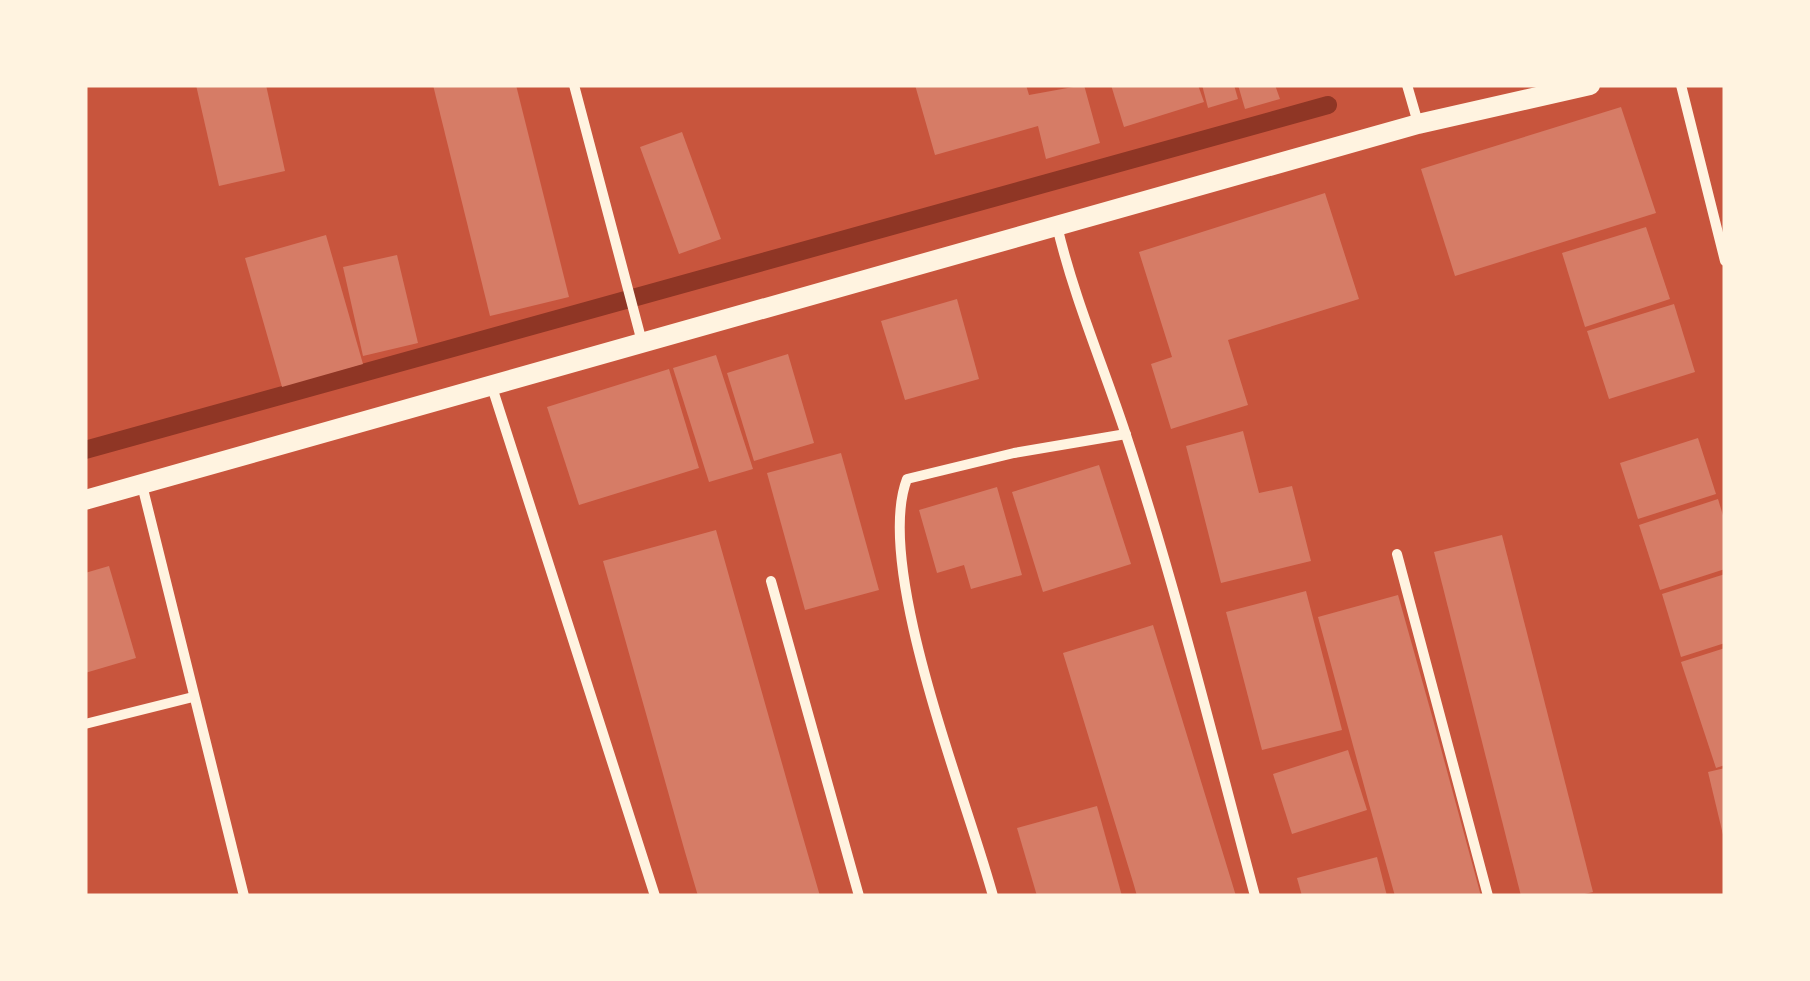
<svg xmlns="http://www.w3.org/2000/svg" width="1810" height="981" font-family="Merriweather,serif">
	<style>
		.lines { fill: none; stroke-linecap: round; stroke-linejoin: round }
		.stream { stroke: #8f3625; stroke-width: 18 }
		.building { fill: #d67c66 }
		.minor { stroke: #fff3e0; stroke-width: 10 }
		.secondary { stroke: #fff3e0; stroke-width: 20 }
	</style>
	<rect width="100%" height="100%" fill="#c8553d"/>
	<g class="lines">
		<!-- stream -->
		<polyline class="stream" points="85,450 1328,105"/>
	</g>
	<!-- building -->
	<g class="building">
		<polygon points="196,85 266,85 285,171 219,186"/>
		<polygon points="433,85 516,85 569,297 490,316"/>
		<polygon points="915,85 1026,85 1029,95 1084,85 1100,143 1046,159 1038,126 935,155"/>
		<polygon points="1111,85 1198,85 1204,102 1124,127"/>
		<polygon points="1202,85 1234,85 1238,99 1208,108"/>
		<polygon points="1238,85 1275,85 1280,99 1245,109"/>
		<polygon points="1621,107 1656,213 1455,276 1421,169"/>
		<polygon points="682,132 721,239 679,254 640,147"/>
		<polygon points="1325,193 1359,299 1228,340 1248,405 1171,429 1151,364 1172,357 1139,252"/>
		<polygon points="1646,227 1670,299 1585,327 1562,253"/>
		<polygon points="326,235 363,364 282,387 245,258"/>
		<polygon points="397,255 418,343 363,356 343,267"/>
		<polygon points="957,299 979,379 905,400 881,321"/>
		<polygon points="1674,304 1695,372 1609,399 1587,331"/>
		<polygon points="788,354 814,443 754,461 727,373"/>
		<polygon points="716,355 753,469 709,482 673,368"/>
		<polygon points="669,369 699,468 579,505 547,407"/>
		<polygon points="1243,431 1259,493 1292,486 1311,561 1221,583 1186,446"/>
		<polygon points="1698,438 1716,494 1638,519 1620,463"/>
		<polygon points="841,453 879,590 805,610 767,473"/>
		<polygon points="1099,465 1131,564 1043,592 1012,492"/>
		<polygon points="997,487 1022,575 971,589 964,565 937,573 919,510"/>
		<polygon points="1718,499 1725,522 1725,569 1660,590 1639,525"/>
		<polygon points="716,530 798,820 820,896 698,896 685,852 603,561"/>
		<polygon points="1502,535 1593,892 1576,896 1521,896 1434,552"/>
		<polygon points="109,566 136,658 85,673 85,573"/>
		<polygon points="1725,574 1725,643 1681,657 1662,594"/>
		<polygon points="1306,591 1342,730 1262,750 1226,612"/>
		<polygon points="1398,595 1434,723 1481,896 1395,896 1369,804 1318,617"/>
		<polygon points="1153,625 1175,696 1236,896 1137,896 1133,882 1063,653"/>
		<polygon points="1725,648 1725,765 1716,768 1681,662"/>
		<polygon points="1348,750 1367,810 1292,834 1273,774"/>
		<polygon points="1725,768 1725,838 1724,839 1708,772"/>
		<polygon points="1097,806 1122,896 1037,896 1017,828"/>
		<polygon points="1377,857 1387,896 1302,896 1297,878"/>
	</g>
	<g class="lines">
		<!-- minor -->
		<g class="minor">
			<polyline points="574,85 642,342"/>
			<polyline points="1407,85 1418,123"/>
			<polyline points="1681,85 1725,261"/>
			<path d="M 1057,226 C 1074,298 1103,365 1126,435 C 1176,587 1214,742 1255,896"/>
			<polyline points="492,387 655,896"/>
			<polyline points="142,485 244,896"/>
			<polyline points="1397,554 1488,896"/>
			<polyline points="771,581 859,896"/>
			<polyline points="85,724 193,697"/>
			<path d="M 993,896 C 967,799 873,567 907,479 L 1014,453 L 1126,434"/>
		</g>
		<!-- secondary -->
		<polyline class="secondary" points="85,500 1418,124 1590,85"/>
	</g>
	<!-- border -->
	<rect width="1810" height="981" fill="none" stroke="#fff3e0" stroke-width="175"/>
</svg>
